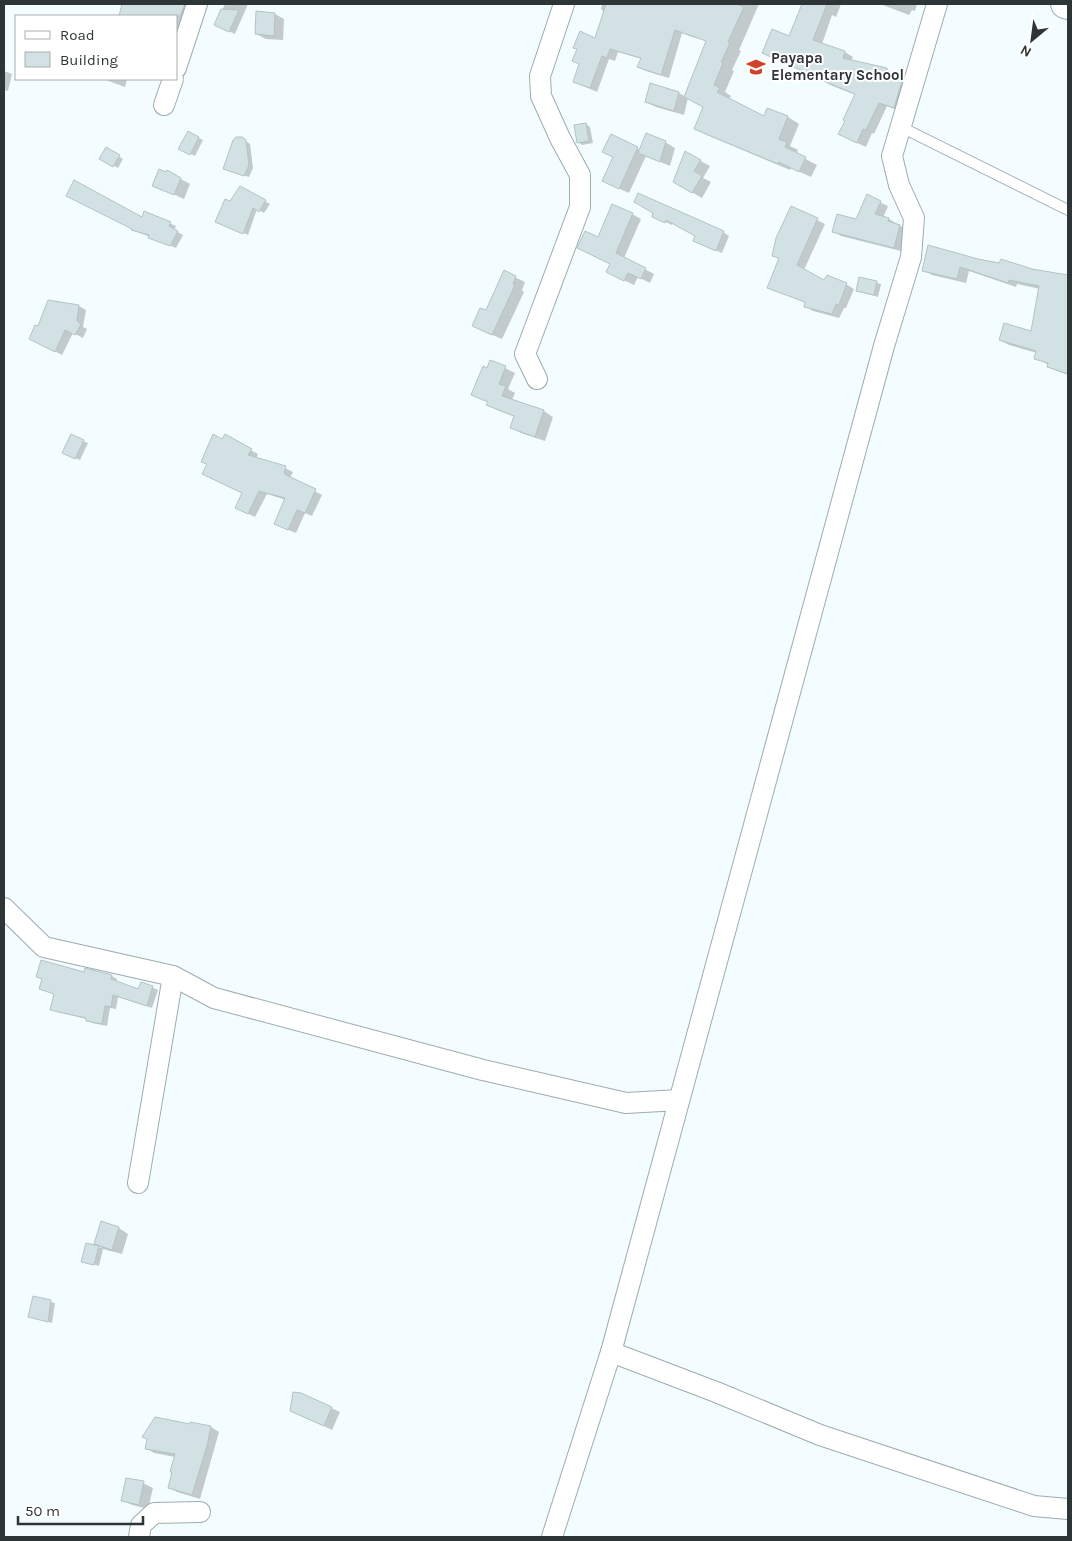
<svg xmlns="http://www.w3.org/2000/svg" width="1072" height="1541" font-family="Karla,sans-serif">
	<style>
		.shadow { fill: #0003 }
		.building { fill: #d1e1e4; stroke: #b3c3c6 }
		.lines { fill: none; stroke-linecap: round; stroke-linejoin: round }
		.lane-casing { stroke: #9dacb0; stroke-width: 12 }
		.street-casing { stroke: #9dacb0; stroke-width: 22 }
		.secondary-casing { stroke: #9dacb0; stroke-width: 30 }
		.lane { stroke: #fff; stroke-width: 10 }
		.street { stroke: #fff; stroke-width: 20 }
		.secondary { stroke: #fff; stroke-width: 28 }
		.labels { text-anchor: middle; dominant-baseline: central; stroke-width: 4; stroke-linejoin: round; paint-order: stroke }
		.poi-label { font-size: 15px; font-weight: bold; fill: #2e3536; stroke: #fff; text-anchor: start }
	</style>
	<rect width="100%" height="100%" fill="#f3fdff"/>
	<!-- shadow -->
	<g class="shadow">
		<polygon points="152,4 196,4 176,61 176,16 120,16 123,7 147,14"/>
		<polygon points="225,4 248,4 235,34 215,25"/>
		<polygon points="602,4 706,4 695,38 682,33 669,78 646,71 639,67 642,59 618,52 615,61 609,59 597,92 574,82 596,39 605,12 601,9"/>
		<polygon points="720,4 759,4 739,50 741,51 732,70 734,71 725,92 731,96 729,99 764,117 768,110 788,117 799,124 790,146 798,150 796,154 817,165 811,177 791,168 790,170 707,135 695,129 704,107 688,98 684,115 656,107 646,102 679,93 686,97 707,41 704,39"/>
		<polygon points="802,4 841,4 836,17 832,15 822,44 845,52 853,57 851,61 887,69 895,74 894,80 909,87 902,112 887,106 874,134 872,133 866,147 848,139 856,95 830,85 822,79 764,53 790,38"/>
		<polygon points="880,4 917,4 915,11 912,10 909,15"/>
		<polygon points="275,14 284,19 283,40 266,39 256,34"/>
		<polygon points="4,71 12,74 8,91 4,90"/>
		<polygon points="103,79 127,79 125,87"/>
		<polygon points="586,124 590,127 593,143 582,145 578,142"/>
		<polygon points="188,133 203,140 195,156 184,151"/>
		<polygon points="611,136 640,150 665,142 675,148 670,166 646,156 629,193 613,186 614,157"/>
		<polygon points="241,138 250,144 253,168 249,177 229,171"/>
		<polygon points="106,149 123,159 118,168 100,158"/>
		<polygon points="686,153 710,166 703,178 711,182 702,198 674,182"/>
		<polygon points="168,172 190,184 184,199 154,185"/>
		<polygon points="240,188 270,204 264,213 257,209 248,235 221,223"/>
		<polygon points="867,196 888,206 883,218 889,219 907,230 901,251 841,236 834,231 857,220"/>
		<polygon points="791,207 825,224 804,270 825,282 846,284 854,289 846,308 844,308 839,318 813,311 805,306 806,303 769,288 780,259 774,256"/>
		<polygon points="145,213 176,226 174,230 183,235 176,248 133,230 143,219"/>
		<polygon points="632,214 641,219 624,258 654,274 650,283 638,277 634,285 617,277 599,239"/>
		<polygon points="653,216 723,232 729,236 722,253 694,241 696,235 673,222 672,225"/>
		<polygon points="978,260 1068,277 1068,375 1057,371 1048,366 1049,365 1036,358 1037,353 1009,345 1000,340 1032,332 1040,289 1017,284 1016,287 969,271 966,283 932,275 924,270"/>
		<polygon points="504,272 525,282 522,290 524,292 502,339 483,331 487,312"/>
		<polygon points="860,278 881,284 878,297 857,291"/>
		<polygon points="79,306 86,310 83,327 87,329 83,338 73,333 62,355 37,342 38,327"/>
		<polygon points="491,361 515,373 508,389 515,393 512,400 544,411 553,417 545,441 521,433 512,427 515,417 497,410 488,404 489,402 473,394"/>
		<polygon points="225,436 258,454 256,459 285,468 293,472 290,478 322,495 312,516 305,513 296,533 283,528 286,500 267,494 255,517 244,512 243,493 223,440"/>
		<polygon points="83,441 88,443 80,460 68,455"/>
		<polygon points="86,970 112,976 117,979 116,983 139,991 142,983 158,990 152,1008 118,997 116,1009 110,1008 107,1026 92,1023 87,1019 57,1012 52,1009 55,994 41,989 43,980 38,977 85,974"/>
		<polygon points="102,1223 119,1228 128,1234 122,1254 103,1249 99,1266 83,1261 86,1245 102,1248 95,1244"/>
		<polygon points="34,1297 55,1303 52,1323 34,1318"/>
		<polygon points="301,1394 340,1412 332,1430 291,1410"/>
		<polygon points="191,1423 211,1427 219,1432 200,1499 177,1492 169,1487 175,1457 154,1453 146,1448"/>
		<polygon points="143,1483 153,1488 148,1509 132,1505 123,1500"/>
	</g>
	<!-- building -->
	<g class="building">
		<polygon points="122,4 185,4 180,16 119,16"/>
		<polygon points="606,4 736,4 744,7 728,42 730,43 721,62 723,63 714,85 720,88 717,92 764,116 767,108 788,116 779,139 787,142 785,147 806,157 799,172 779,162 778,164 694,129 703,107 684,97 706,41 675,30 661,75 637,67 641,58 610,49 607,58 602,56 590,88 573,82 579,64 572,61 577,49 573,48 580,31 595,38"/>
		<polygon points="802,4 827,4 813,40 845,51 843,58 887,68 886,75 902,81 894,108 879,103 866,130 863,129 857,143 838,134 845,121 843,120 855,94 821,80 821,79 762,53 772,29 789,36"/>
		<polygon points="221,9 239,10 229,32 214,25"/>
		<polygon points="256,11 275,13 274,36 255,34"/>
		<polygon points="650,83 679,92 674,111 645,102"/>
		<polygon points="586,123 589,141 577,143 574,125"/>
		<polygon points="188,131 199,137 190,155 178,149"/>
		<polygon points="646,133 666,141 660,162 638,153"/>
		<polygon points="611,134 638,147 619,189 602,181 613,157 602,152"/>
		<polygon points="236,137 242,137 246,140 249,165 244,176 223,169 233,140"/>
		<polygon points="106,147 120,155 113,167 99,159"/>
		<polygon points="685,151 701,160 694,171 702,176 692,193 673,182"/>
		<polygon points="159,169 166,172 167,170 181,178 174,195 152,186"/>
		<polygon points="74,180 142,217 144,211 171,222 169,226 178,231 170,246 148,238 149,235 131,230 132,229 66,196"/>
		<polygon points="240,186 266,200 259,212 253,208 243,234 215,222 225,199 230,201"/>
		<polygon points="638,193 724,231 716,251 693,241 695,236 666,220 665,223 652,217 653,213 634,202"/>
		<polygon points="867,194 881,201 875,214 889,218 888,221 900,225 894,248 832,232 837,214 856,219"/>
		<polygon points="612,204 633,213 616,253 646,268 641,279 628,273 624,281 606,272 610,264 577,248 585,231 598,237"/>
		<polygon points="791,206 818,218 797,265 824,280 827,275 847,283 839,305 836,304 832,314 804,307 805,302 767,288 779,258 772,256 776,238"/>
		<polygon points="928,245 978,259 999,263 1001,259 1032,269 1068,275 1068,374 1047,367 1048,363 1034,359 1036,351 999,340 1004,323 1031,331 1039,286 1009,280 1008,283 960,267 957,279 922,271"/>
		<polygon points="504,270 516,276 513,284 515,285 492,335 472,326 480,308 486,310"/>
		<polygon points="859,277 877,281 874,295 856,291"/>
		<polygon points="48,300 79,305 77,321 81,324 75,335 65,330 55,352 29,339 35,325 38,326"/>
		<polygon points="490,360 506,366 499,384 506,386 502,396 544,410 535,437 510,428 514,416 486,405 488,402 471,395 483,366 487,368"/>
		<polygon points="71,434 84,440 75,459 62,453"/>
		<polygon points="213,434 222,439 225,434 252,449 248,455 286,466 284,473 286,475 316,489 305,513 297,510 288,530 274,524 285,498 259,491 248,514 235,508 242,493 202,474 207,464 201,462"/>
		<polygon points="41,960 84,972 85,968 112,975 111,979 138,989 141,982 153,986 147,1006 113,995 111,1007 105,1006 102,1024 86,1021 86,1018 50,1010 54,994 39,989 42,979 36,977"/>
		<polygon points="101,1221 119,1227 112,1250 94,1244"/>
		<polygon points="86,1243 99,1246 94,1265 81,1262"/>
		<polygon points="33,1296 51,1300 48,1322 28,1317"/>
		<polygon points="293,1392 301,1393 332,1407 324,1426 290,1411"/>
		<polygon points="155,1417 190,1424 190,1422 211,1426 207,1446 192,1495 168,1488 172,1472 170,1472 175,1454 145,1449 147,1439 142,1437"/>
		<polygon points="126,1478 144,1481 139,1505 121,1501"/>
	</g>
	<g class="lines">
		<!-- lane casing -->
		<g class="lane-casing">
			<polyline id="lane" points="901,127 1068,210"/>
		</g>
		<!-- street casing -->
		<g class="street-casing">
			<g id="street">
				<polyline points="176,68 197,4"/>
				<polyline points="164,105 173,79"/>
				<polyline points="537,379 525,354 580,207 580,175 560,138 541,96 540,76 564,4"/>
				<polyline points="4,908 44,947 173,976 214,998 483,1070 626,1103 679,1100"/>
				<polyline points="138,1183 173,976"/>
				<polyline points="611,1352 716,1392 820,1435 1034,1506 1068,1509"/>
				<polyline points="139,1537 141,1525 154,1513 200,1512"/>
				<polyline points="552,1537 611,1352 884,346 911,257 914,218 899,185 892,156 937,4"/>
			</g>
		</g>
		<!-- secondary casing -->
		<g class="secondary-casing">
			<polyline id="secondary" points="1065,4 1068,5"/>
		</g>
		<!-- lane -->
		<use href="#lane" class="lane"/>
		<!-- street -->
		<use href="#street" class="street"/>
		<!-- secondary -->
		<use href="#secondary" class="secondary"/>
	</g>
	<!-- icons -->
	<defs>
		<g id="school-bare" transform="scale(1.5)"><path d="M0-5L7-2L0 1L-7-2ZM-4 1L0 2.5L4 1V4Q0 6-4 4Z" fill="#cf4429" stroke="#fff" stroke-width="2.5" paint-order="stroke"/></g>
	</defs>
	<g fill-rule="evenodd">
		<use href="#school-bare" x="756" y="67"/>
	</g>
	<g class="labels">
		<!-- poi labels -->
		<g class="poi-label">
			<text x="771" y="58">Payapa<tspan x="771" dy="17">Elementary School</tspan></text>
		</g>
	</g>
	<!-- border -->
	<rect width="1072" height="1541" fill="none" stroke="#2e3536" stroke-width="10"/>
	<!-- legend -->
	<rect x="15" y="15" width="162" height="65" fill="#ffffff" stroke="#abaeaf"/>
	<rect x="25" y="31" width="25" height="8" fill="#ffffff" stroke="#abaeaf"/>
	<text x="60" y="40" font-size="15" fill="#2e3536">Road</text>
	<rect x="25" y="52" width="25" height="15" fill="#d1e1e4" stroke="#abaeaf"/>
	<text x="60" y="65" font-size="15" fill="#2e3536">Building</text>
	<!-- north arrow -->
	<g transform="translate(1032 40) rotate(209)" stroke="#ffffff" stroke-width="4" paint-order="stroke">
	<path d="M0-4L9 19L0 12L-9 19Z" fill="#2e3536"/>
	<text y="-8" font-size="14" font-weight="bold" text-anchor="middle" fill="#2e3536">N</text>
	</g>
	<!-- scale -->
	<path d="M18 1516v8h125v-8" fill="none" stroke="#2e3536" stroke-width="2.5"/>
	<text x="25" y="1516" font-size="15" fill="#2e3536" stroke="#ffffff" stroke-width="4" paint-order="stroke">50 m</text>
</svg>
